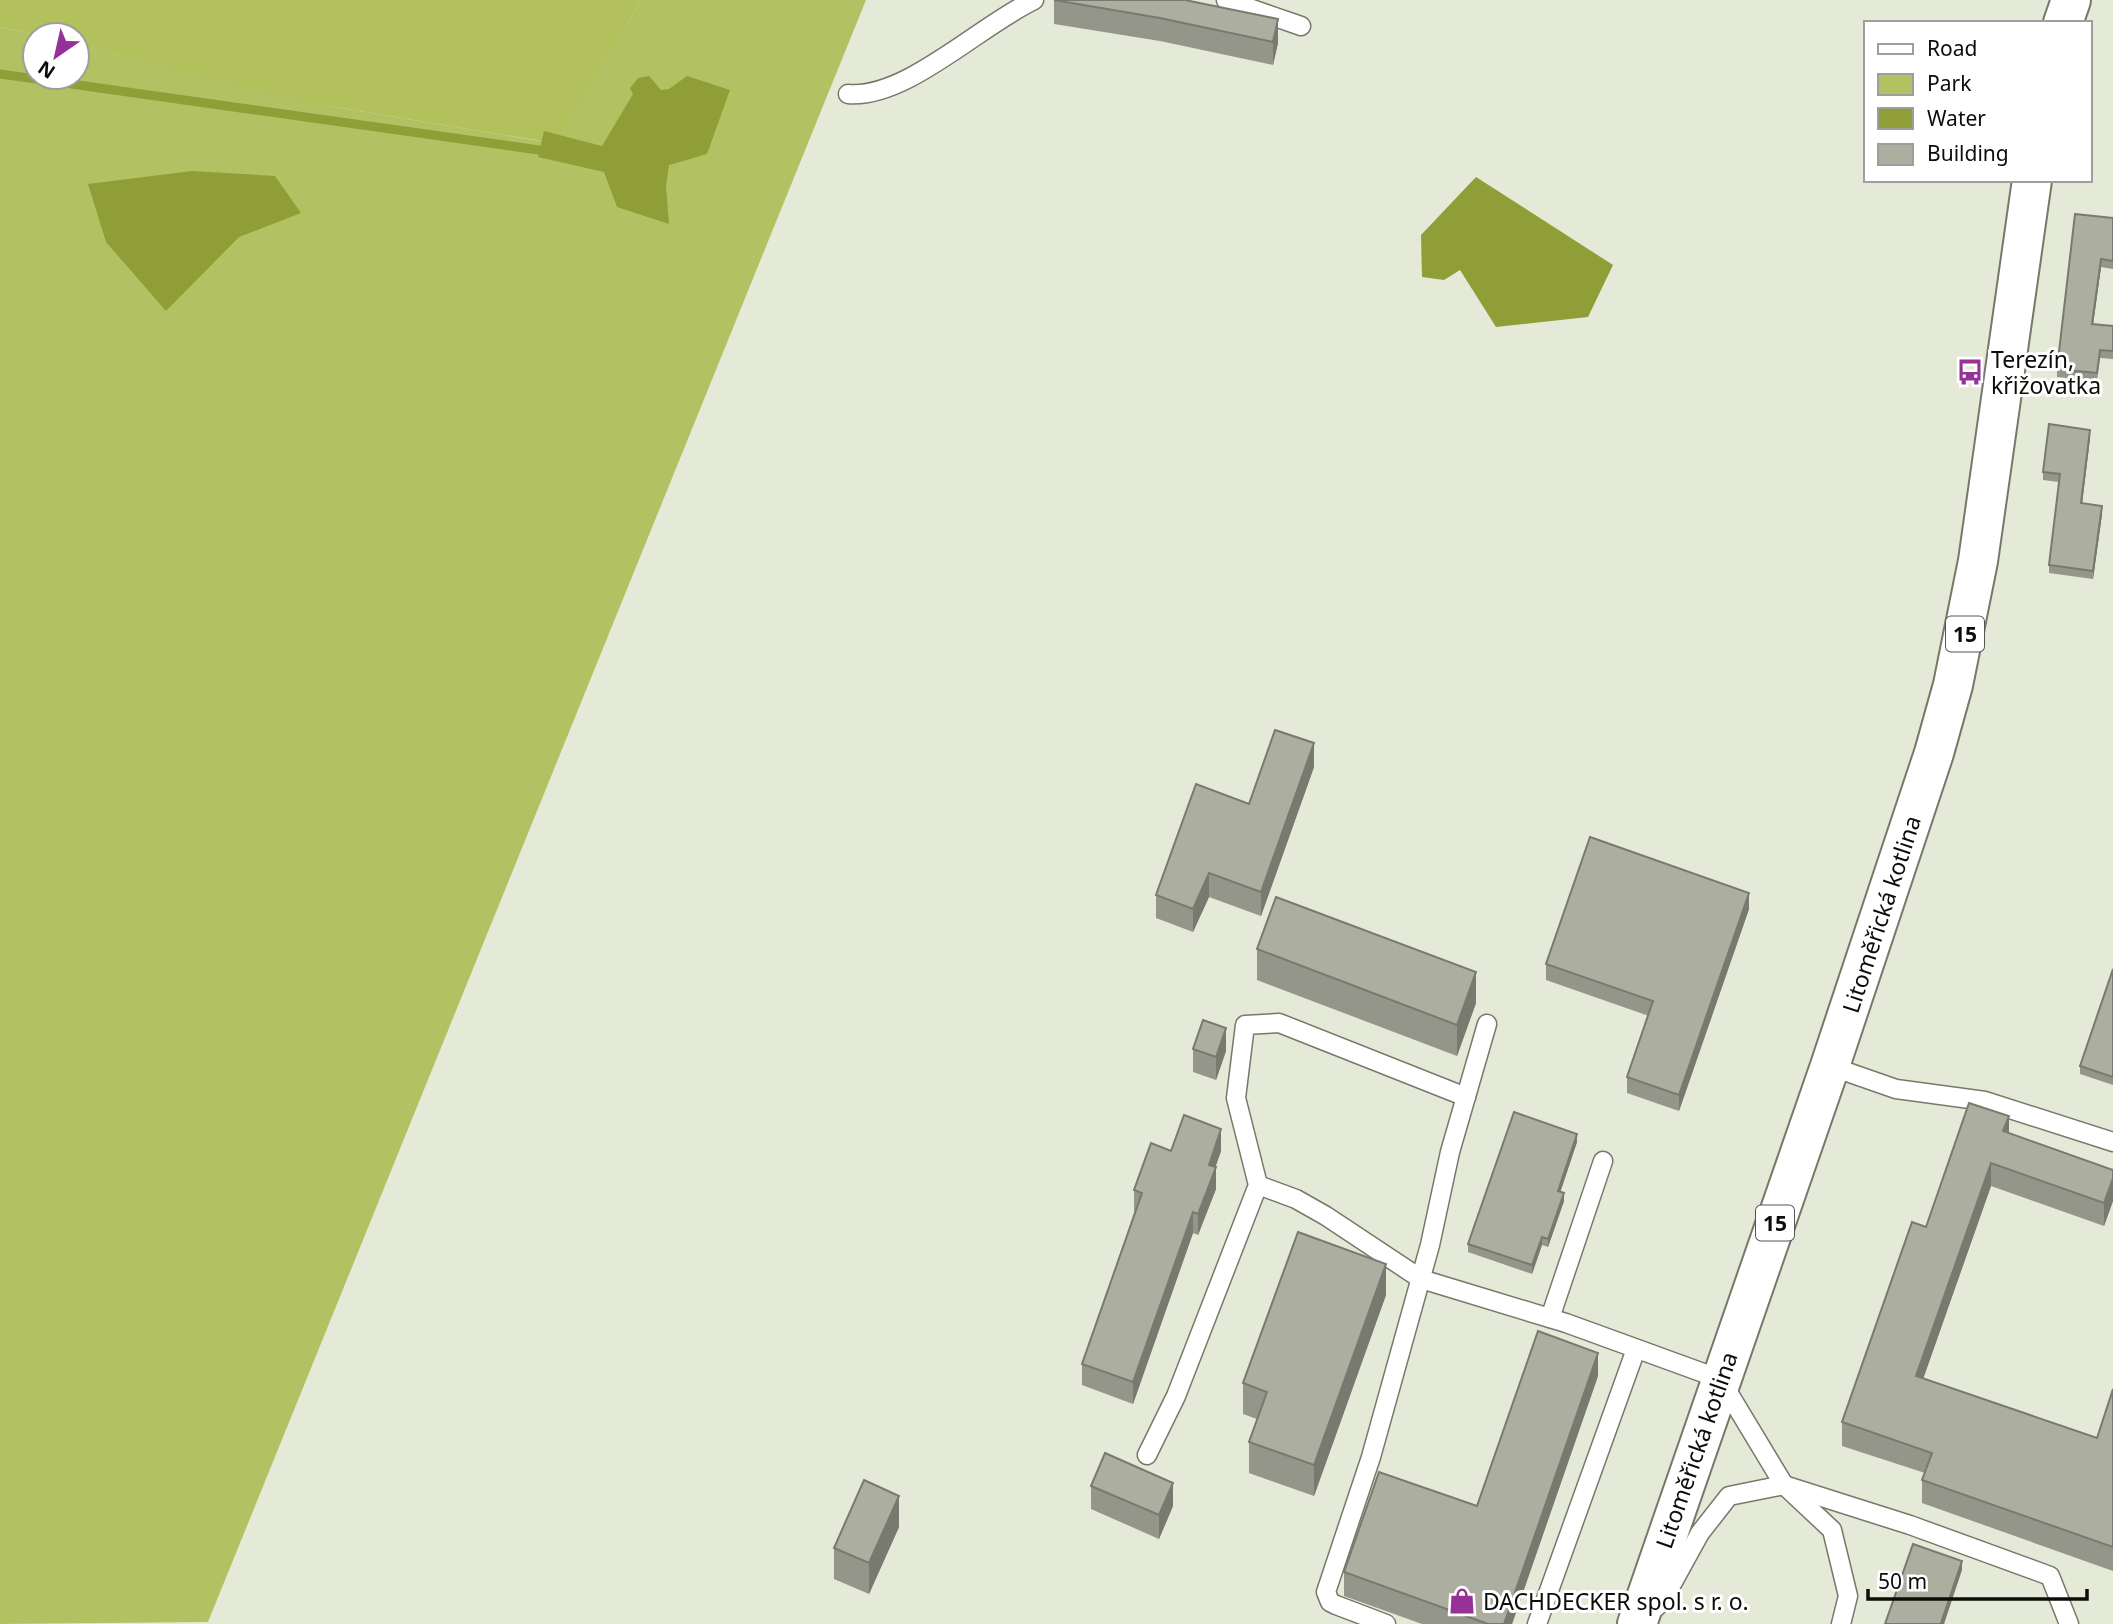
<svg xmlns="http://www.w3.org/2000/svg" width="2113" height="1624" font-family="'Noto Sans',sans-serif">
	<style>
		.green { fill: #b2c162 }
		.forest { fill: #b2c15c }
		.water { fill: #909e37 }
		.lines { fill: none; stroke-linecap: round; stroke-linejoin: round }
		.stream { stroke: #909e37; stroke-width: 9 }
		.service-casing { stroke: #76796a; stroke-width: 21 }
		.primary-casing { stroke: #76796a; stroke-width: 42 }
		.service { stroke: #fff; stroke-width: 18 }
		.primary { stroke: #fff; stroke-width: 38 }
		.wall { fill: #949689 }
		.shaded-wall { fill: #787a6f }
		.building { fill: #acaf9f; stroke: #787a6f; stroke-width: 2 }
		.labels { text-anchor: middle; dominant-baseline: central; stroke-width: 6; stroke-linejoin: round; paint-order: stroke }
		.shield { fill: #fff; stroke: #555652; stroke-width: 2 }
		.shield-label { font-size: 21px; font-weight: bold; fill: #0c0d08 }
		.poi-label { font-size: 23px; fill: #0c0d08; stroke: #fff; text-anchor: start }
		.street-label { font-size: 23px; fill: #0c0d08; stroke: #fff }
	</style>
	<rect width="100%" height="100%" fill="#e5e9d8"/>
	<!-- green -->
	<polygon class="green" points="642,0 866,0 208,1622 0,1624 0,27 35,35 35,77 77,77 77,45 329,106 552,143"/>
	<!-- forest -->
	<polygon class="forest" points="0,0 642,0 553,143 311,103 77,45 77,35 35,35 0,27"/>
	<!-- water -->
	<g class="water">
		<polygon points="649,76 661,90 669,89 687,76 730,90 707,154 669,165 666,186 669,224 617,207 604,172 538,157 544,131 602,146 633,94 630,88 638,78"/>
		<polygon points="192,171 275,176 301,213 239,237 166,311 106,242 88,184"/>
		<polygon points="1476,177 1613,265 1588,317 1496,327 1460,270 1444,280 1422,277 1421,235"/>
	</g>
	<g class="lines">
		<!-- stream -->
		<polyline class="stream" points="0,74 539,150"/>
		<!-- service casing -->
		<g class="service-casing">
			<g id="service">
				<polyline points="1226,0 1301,26"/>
				<path d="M 848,94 C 906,99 979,26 1034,0"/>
				<polyline points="1830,1066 1896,1089 1985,1101 2113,1142"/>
				<polyline points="1258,1185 1296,1199 1326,1216 1421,1279 1566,1323 1720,1379 1784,1485 1832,1530 1848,1596 1841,1624"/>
				<polyline points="1550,1318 1603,1161"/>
				<polyline points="1147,1455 1176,1396 1258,1185 1236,1098 1245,1025 1279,1023 1466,1097"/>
				<polyline points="1655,1608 1662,1602 1700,1533 1729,1496 1784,1485 1910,1525 2050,1576 2069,1624"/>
				<polyline points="1386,1624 1336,1605 1330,1602 1326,1592 1371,1457 1430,1245 1450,1152 1487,1024"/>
				<polyline points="1537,1624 1636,1349"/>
			</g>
		</g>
		<!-- primary casing -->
		<g class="primary-casing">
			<g id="primary">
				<polyline points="2063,23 2071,0"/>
				<polyline points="1637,1624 1830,1066 1934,753 1953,685 1978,561 2032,180"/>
			</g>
		</g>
		<!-- service -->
		<use href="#service" class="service"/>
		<!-- primary -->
		<use href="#primary" class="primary"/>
	</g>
	<!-- wall -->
	<g class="wall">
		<polygon points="1185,0 1278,43 1273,65 1160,41 1054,24 1054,1"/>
		<polygon points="2113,218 2113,269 2101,267 2093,324 2113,326 2113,359 2100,358 2097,381 2057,377 2057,369"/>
		<polygon points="2090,438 2082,504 2102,514 2093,579 2049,573 2049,565 2059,482 2043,480 2043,472"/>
		<polygon points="1314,767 1261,916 1209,897 1193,932 1156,918 1156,895 1249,804"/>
		<polygon points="1749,909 1679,1111 1627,1093 1627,1077 1649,1016 1546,980 1546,964"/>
		<polygon points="1257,949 1476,1003 1457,1056 1257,980"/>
		<polygon points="2113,969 2113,1085 2080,1074 2080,1066"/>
		<polygon points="1193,1049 1226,1051 1216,1080 1193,1072"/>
		<polygon points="2009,1133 2113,1170 2113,1201 2104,1226 1991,1186 1923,1379 2097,1438 2113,1389 2113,1571 1922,1503 1922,1480 1925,1473 1842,1446 1842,1422 1926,1227"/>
		<polygon points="1577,1142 1560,1192 1564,1201 1548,1247 1542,1245 1532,1274 1468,1252 1468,1244"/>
		<polygon points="1171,1151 1221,1151 1215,1167 1216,1189 1198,1235 1193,1233 1133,1404 1082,1385 1082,1364 1135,1211 1134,1211 1134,1190"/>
		<polygon points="1386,1295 1314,1496 1249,1473 1249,1442 1257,1419 1243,1414 1243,1383"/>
		<polygon points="1598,1376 1512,1624 1422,1624 1344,1596 1344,1572 1477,1506"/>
		<polygon points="1091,1486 1173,1506 1159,1539 1091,1509"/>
		<polygon points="899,1527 869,1594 834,1579 834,1548"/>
	</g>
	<!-- shaded-wall -->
	<g class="shaded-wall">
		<polygon points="1278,19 1278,43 1273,65 1273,42"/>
		<polygon points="2101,259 2101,267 2092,332 2092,324"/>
		<polygon points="2090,430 2090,438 2081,512 2081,503"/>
		<polygon points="2102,506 2102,514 2093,579 2093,571"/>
		<polygon points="1314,743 1314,767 1261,916 1261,892"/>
		<polygon points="1209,873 1209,897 1193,932 1193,909"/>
		<polygon points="1749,893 1749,909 1679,1111 1679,1095"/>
		<polygon points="1476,972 1476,1003 1457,1056 1457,1025"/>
		<polygon points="1226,1028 1226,1051 1216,1080 1216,1057"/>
		<polygon points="2009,1116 2009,1140 2003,1131"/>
		<polygon points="1221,1129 1221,1151 1209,1186 1209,1165"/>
		<polygon points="1577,1134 1577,1142 1558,1199 1558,1191"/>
		<polygon points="1991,1163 1991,1186 1916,1399 1916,1376"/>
		<polygon points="1216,1167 1216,1189 1198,1235 1198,1214"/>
		<polygon points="2113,1178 2113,1201 2104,1226 2104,1203"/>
		<polygon points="1564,1193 1564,1201 1548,1247 1548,1239"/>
		<polygon points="1193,1212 1193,1233 1133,1404 1133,1382"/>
		<polygon points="1542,1237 1542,1245 1532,1274 1532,1265"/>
		<polygon points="1386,1264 1386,1295 1314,1496 1314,1465"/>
		<polygon points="1598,1353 1598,1376 1512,1624 1504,1624"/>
		<polygon points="1173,1483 1173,1506 1159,1539 1159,1515"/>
		<polygon points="899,1496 899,1527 869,1594 869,1563"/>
		<polygon points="1962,1561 1962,1570 1944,1624 1941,1624"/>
	</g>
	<!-- building -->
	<g class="building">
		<polygon points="1054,0 1185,0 1278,19 1273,42 1160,18"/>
		<polygon points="2075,214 2113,218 2113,261 2101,259 2092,324 2113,326 2113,351 2100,350 2097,373 2057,369"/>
		<polygon points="2049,424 2090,430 2081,503 2102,506 2093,571 2049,565 2060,474 2043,472"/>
		<polygon points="1275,730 1314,743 1261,892 1209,873 1193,909 1156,895 1196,784 1249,804"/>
		<polygon points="1590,837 1749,893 1679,1095 1627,1077 1653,1001 1546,964"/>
		<polygon points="1276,897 1476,972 1457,1025 1257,949"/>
		<polygon points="2113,969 2113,1077 2080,1066"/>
		<polygon points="1203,1020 1226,1028 1216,1057 1193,1049"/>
		<polygon points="1969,1103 2009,1116 2003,1131 2113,1170 2113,1178 2104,1203 1991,1163 1916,1376 2097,1438 2113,1389 2113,1547 1922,1480 1932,1453 1842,1422 1912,1222 1926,1227"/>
		<polygon points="1514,1112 1577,1134 1558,1191 1564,1193 1548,1239 1542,1237 1532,1265 1468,1244"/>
		<polygon points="1184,1115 1221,1129 1209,1165 1216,1167 1198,1214 1193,1212 1133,1382 1082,1364 1142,1193 1134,1190 1151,1143 1171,1151"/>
		<polygon points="1298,1232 1386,1264 1314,1465 1249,1442 1267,1392 1243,1383"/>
		<polygon points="1538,1331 1598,1353 1504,1624 1488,1624 1344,1572 1379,1472 1477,1506"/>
		<polygon points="1105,1453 1173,1483 1159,1515 1091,1486"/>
		<polygon points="864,1480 899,1496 869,1563 834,1548"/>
		<polygon points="1913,1544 1962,1561 1941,1623 1944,1624 1885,1624"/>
	</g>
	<!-- icons -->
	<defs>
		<g id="bus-bare" transform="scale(2.1)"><path d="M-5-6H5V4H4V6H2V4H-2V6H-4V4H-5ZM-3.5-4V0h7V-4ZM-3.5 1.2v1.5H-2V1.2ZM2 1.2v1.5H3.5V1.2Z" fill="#953197" stroke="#fff" stroke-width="2.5" paint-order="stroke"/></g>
		<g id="shop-bare" transform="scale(2.1)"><path d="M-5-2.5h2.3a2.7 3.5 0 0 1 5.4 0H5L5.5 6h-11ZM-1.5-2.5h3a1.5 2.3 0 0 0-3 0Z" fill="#953197" stroke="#fff" stroke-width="2.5" paint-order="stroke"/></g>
	</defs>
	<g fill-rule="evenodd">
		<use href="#bus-bare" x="1970" y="372"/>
		<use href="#shop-bare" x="1462" y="1601"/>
	</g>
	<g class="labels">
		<!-- shield labels -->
		<g class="shield">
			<rect x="1946" y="616.5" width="38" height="35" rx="5"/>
			<rect x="1756" y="1205.5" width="38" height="35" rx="5"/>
		</g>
		<g class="shield-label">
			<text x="1965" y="634">15</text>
			<text x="1775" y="1223">15</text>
		</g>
		<!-- poi labels -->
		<g class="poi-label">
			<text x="1991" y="359">Terezín,<tspan x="1991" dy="26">křižovatka</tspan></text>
			<text x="1483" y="1601">DACHDECKER spol. s r. o.</text>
		</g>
		<!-- street labels -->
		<g class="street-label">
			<text transform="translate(1881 914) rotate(-72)">Litoměřická kotlina</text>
			<text transform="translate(1696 1450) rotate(-71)">Litoměřická kotlina</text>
		</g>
	</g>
	<!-- legend -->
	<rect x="1864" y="21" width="228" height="161" fill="#ffffff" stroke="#9e9e9c" stroke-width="2"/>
	<rect x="1878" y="44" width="35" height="10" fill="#ffffff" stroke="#9e9e9c" stroke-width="2"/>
	<text x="1927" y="56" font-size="21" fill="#0c0d08">Road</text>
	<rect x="1878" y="74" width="35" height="21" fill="#b2c162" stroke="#9e9e9c" stroke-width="2"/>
	<text x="1927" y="91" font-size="21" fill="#0c0d08">Park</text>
	<rect x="1878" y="108" width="35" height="21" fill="#909e37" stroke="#9e9e9c" stroke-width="2"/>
	<text x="1927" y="126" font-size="21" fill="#0c0d08">Water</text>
	<rect x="1878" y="144" width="35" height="21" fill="#acaf9f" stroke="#9e9e9c" stroke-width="2"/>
	<text x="1927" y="161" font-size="21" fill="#0c0d08">Building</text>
	<!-- north arrow -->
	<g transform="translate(56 56) rotate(214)"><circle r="33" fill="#ffffff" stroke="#9e9e9c" stroke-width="2"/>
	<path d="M0-5L12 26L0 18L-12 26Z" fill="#953197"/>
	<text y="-10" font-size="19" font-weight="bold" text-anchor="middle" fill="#0c0d08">N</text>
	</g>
	<!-- scale -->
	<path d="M1868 1589v10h219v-10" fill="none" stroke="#0c0d08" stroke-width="3.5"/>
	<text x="1878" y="1589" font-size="21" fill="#0c0d08" stroke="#ffffff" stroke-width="5" paint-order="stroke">50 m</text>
</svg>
